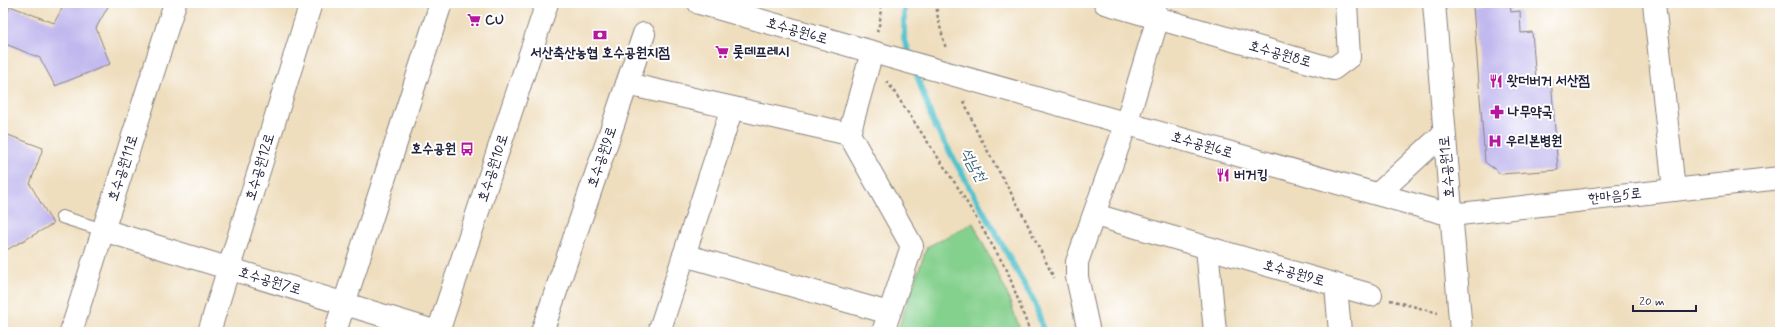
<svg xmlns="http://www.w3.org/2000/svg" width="1783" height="335" font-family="Mynerve,'Poor Story',sans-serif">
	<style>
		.green { fill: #84d08d; stroke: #537964 }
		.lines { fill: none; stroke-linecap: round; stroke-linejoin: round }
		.stream { stroke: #55c2ce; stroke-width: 6 }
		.building { fill: #c0b7ee }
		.lane-casing { stroke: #88807c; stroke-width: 14 }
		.street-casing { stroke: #88807c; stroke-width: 24 }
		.secondary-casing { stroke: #88807c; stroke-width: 24 }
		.path { stroke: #88807c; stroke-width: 2.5; stroke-dasharray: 3 3; stroke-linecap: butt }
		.lane { stroke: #fff; stroke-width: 12 }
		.street { stroke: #fff; stroke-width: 22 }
		.secondary { stroke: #fff; stroke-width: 22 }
		.labels { text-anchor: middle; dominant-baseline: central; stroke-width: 4; stroke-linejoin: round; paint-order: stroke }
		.poi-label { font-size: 14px; font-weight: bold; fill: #22223b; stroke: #fff; text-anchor: start }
		.street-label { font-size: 14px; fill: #22223b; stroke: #fff }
		.water-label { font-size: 15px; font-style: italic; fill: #366276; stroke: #fff }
	</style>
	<rect width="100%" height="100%" fill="#fff"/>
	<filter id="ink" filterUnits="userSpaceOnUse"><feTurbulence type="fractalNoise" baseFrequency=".025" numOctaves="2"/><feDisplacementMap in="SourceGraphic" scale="8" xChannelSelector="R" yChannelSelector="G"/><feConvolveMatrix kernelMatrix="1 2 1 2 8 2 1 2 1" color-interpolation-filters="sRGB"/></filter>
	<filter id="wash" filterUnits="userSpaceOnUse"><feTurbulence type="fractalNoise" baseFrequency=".012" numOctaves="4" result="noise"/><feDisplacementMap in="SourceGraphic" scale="16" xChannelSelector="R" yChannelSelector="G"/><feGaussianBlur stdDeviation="0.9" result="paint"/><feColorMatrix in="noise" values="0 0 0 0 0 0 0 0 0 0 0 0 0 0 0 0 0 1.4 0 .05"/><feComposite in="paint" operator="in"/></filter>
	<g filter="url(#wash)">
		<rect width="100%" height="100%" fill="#efdebe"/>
		<!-- green -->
		<polygon class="green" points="973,223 1006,291 1021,332 897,332 927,247"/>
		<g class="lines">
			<!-- stream -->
			<g class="stream">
				<polyline points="904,3 904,38 911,58"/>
				<polyline points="915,69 933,122 1035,303 1044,332"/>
			</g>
		</g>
		<g id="blocks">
			<!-- building -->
			<g class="building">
				<polygon points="65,3 110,3 96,28 110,64 55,86 40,58 3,43 3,24 10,6 54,23"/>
				<polygon points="1510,3 1511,12 1520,11 1521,33 1532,32 1536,80 1551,78 1558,170 1501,174 1485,162 1473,6"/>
				<polygon points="8,135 43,148 30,184 53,224 3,252 3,148"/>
			</g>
		</g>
	</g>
	<g filter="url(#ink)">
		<use href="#blocks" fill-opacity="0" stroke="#88807c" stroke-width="1"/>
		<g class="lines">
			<!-- lane casing -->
			<g class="lane-casing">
				<polyline id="lane" points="62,217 103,230"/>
			</g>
			<!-- street casing -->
			<g class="street-casing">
				<g id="street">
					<polyline points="1105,3 1333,69 1349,57 1346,3"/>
					<polyline points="1654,3 1674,190"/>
					<polyline points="872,52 849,134 912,246 883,332"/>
					<polyline points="627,84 849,134"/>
					<polyline points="1095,215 1371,295"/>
					<polyline points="1451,215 1780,178"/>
					<polyline points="103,230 437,332"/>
					<polyline points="1207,248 1215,332"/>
					<polyline points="684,255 889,313"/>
					<polyline points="1336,286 1340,332"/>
					<polyline points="71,332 175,3"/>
					<polyline points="209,332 311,3"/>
					<polyline points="335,332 441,3"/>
					<polyline points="542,332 644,34"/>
					<polyline points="659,332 732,108"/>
					<polyline points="1089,332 1077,277 1077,262 1126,124 1155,28 1155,3"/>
				</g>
			</g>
			<!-- secondary casing -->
			<g class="secondary-casing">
				<g id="secondary">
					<polyline points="699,3 1451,215"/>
					<polyline points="1434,3 1461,332"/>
					<polyline points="1378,194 1444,133"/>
					<polyline points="438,332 547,3"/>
				</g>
			</g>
			<!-- path -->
			<g class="path">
				<polyline points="936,3 938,19 946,49"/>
				<polyline points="877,32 880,22 881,3"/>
				<polyline points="887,81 957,186 1007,270 1030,332"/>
				<polyline points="964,101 977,132 1020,209 1054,278"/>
				<polyline points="1390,300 1438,313"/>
			</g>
			<!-- lane -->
			<use href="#lane" class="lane"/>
			<!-- street -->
			<use href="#street" class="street"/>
			<!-- secondary -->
			<use href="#secondary" class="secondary"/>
		</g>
	</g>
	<!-- icons -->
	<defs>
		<g id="supermarket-bare" transform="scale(1.08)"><path d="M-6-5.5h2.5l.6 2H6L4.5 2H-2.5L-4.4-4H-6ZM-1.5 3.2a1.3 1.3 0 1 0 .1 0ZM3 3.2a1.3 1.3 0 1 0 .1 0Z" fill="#b5179e" stroke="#fff" stroke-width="2.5" paint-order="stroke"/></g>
		<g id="bank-bare" transform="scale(1.08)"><path d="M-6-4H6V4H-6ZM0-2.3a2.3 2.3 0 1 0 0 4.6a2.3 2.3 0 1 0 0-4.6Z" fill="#b5179e" stroke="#fff" stroke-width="2.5" paint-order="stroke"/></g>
		<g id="restaurant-bare" transform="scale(1.08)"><path d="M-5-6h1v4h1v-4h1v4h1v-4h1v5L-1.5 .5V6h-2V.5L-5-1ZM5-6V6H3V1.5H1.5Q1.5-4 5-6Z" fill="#b5179e" stroke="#fff" stroke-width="2.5" paint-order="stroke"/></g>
		<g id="pharmacy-bare" transform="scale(1.08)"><path d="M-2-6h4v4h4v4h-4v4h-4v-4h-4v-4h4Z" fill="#b5179e" stroke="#fff" stroke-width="2.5" paint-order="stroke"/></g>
		<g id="hospital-bare" transform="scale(1.08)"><path d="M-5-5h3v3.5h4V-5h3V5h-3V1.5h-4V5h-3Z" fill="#b5179e" stroke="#fff" stroke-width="2.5" paint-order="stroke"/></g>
		<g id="bus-bare" transform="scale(1.08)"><path d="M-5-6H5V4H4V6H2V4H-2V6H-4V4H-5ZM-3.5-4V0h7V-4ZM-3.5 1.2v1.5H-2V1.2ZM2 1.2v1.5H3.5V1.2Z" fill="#b5179e" stroke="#fff" stroke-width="2.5" paint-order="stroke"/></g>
	</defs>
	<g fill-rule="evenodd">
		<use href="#supermarket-bare" x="474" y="20"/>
		<use href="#bank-bare" x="600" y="35"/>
		<use href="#supermarket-bare" x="722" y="52"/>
		<use href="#restaurant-bare" x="1496" y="81"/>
		<use href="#pharmacy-bare" x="1497" y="112"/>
		<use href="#hospital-bare" x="1495" y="141"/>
		<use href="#bus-bare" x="467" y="149"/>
		<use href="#restaurant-bare" x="1223" y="175"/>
	</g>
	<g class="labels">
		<!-- poi labels -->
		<g class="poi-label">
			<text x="485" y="20">CU</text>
			<text x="733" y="52">롯데프레시</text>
			<text x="600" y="53" text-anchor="middle">서산축산농협 호수공원지점</text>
			<text x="1507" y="81">왓더버거 서산점</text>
			<text x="1508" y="112">나무약국</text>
			<text x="1506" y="141">우리본병원</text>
			<text x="456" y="149" text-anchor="end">호수공원</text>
			<text x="1234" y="175">버거킹</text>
		</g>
		<!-- street labels -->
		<g class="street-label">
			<text transform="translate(797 31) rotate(16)">호수공원6로</text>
			<text transform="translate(1280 54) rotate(16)">호수공원8로</text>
			<text transform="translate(1202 145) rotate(16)">호수공원6로</text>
			<text transform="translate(602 157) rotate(-71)">호수공원9로</text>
			<text transform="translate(260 167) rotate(-73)">호수공원12로</text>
			<text transform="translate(1447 167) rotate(-95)">호수공원1로</text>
			<text transform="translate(123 168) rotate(-72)">호수공원11로</text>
			<text transform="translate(493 168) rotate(-72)">호수공원10로</text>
			<text transform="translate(1615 196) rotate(-6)">한마음5로</text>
			<text transform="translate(1294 273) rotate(16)">호수공원9로</text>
			<text transform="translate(270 281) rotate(17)">호수공원7로</text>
		</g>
		<!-- water labels -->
		<g class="water-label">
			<text transform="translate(973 165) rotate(61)">석남천</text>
		</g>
	</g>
	<!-- margin -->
	<rect width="1783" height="335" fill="none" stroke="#fff" stroke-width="16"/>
	<!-- scale -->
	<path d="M1633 305v6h63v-6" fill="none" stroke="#22223b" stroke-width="2"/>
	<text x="1639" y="305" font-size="12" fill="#22223b" stroke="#ffffff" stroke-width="3" paint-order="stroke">20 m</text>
</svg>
